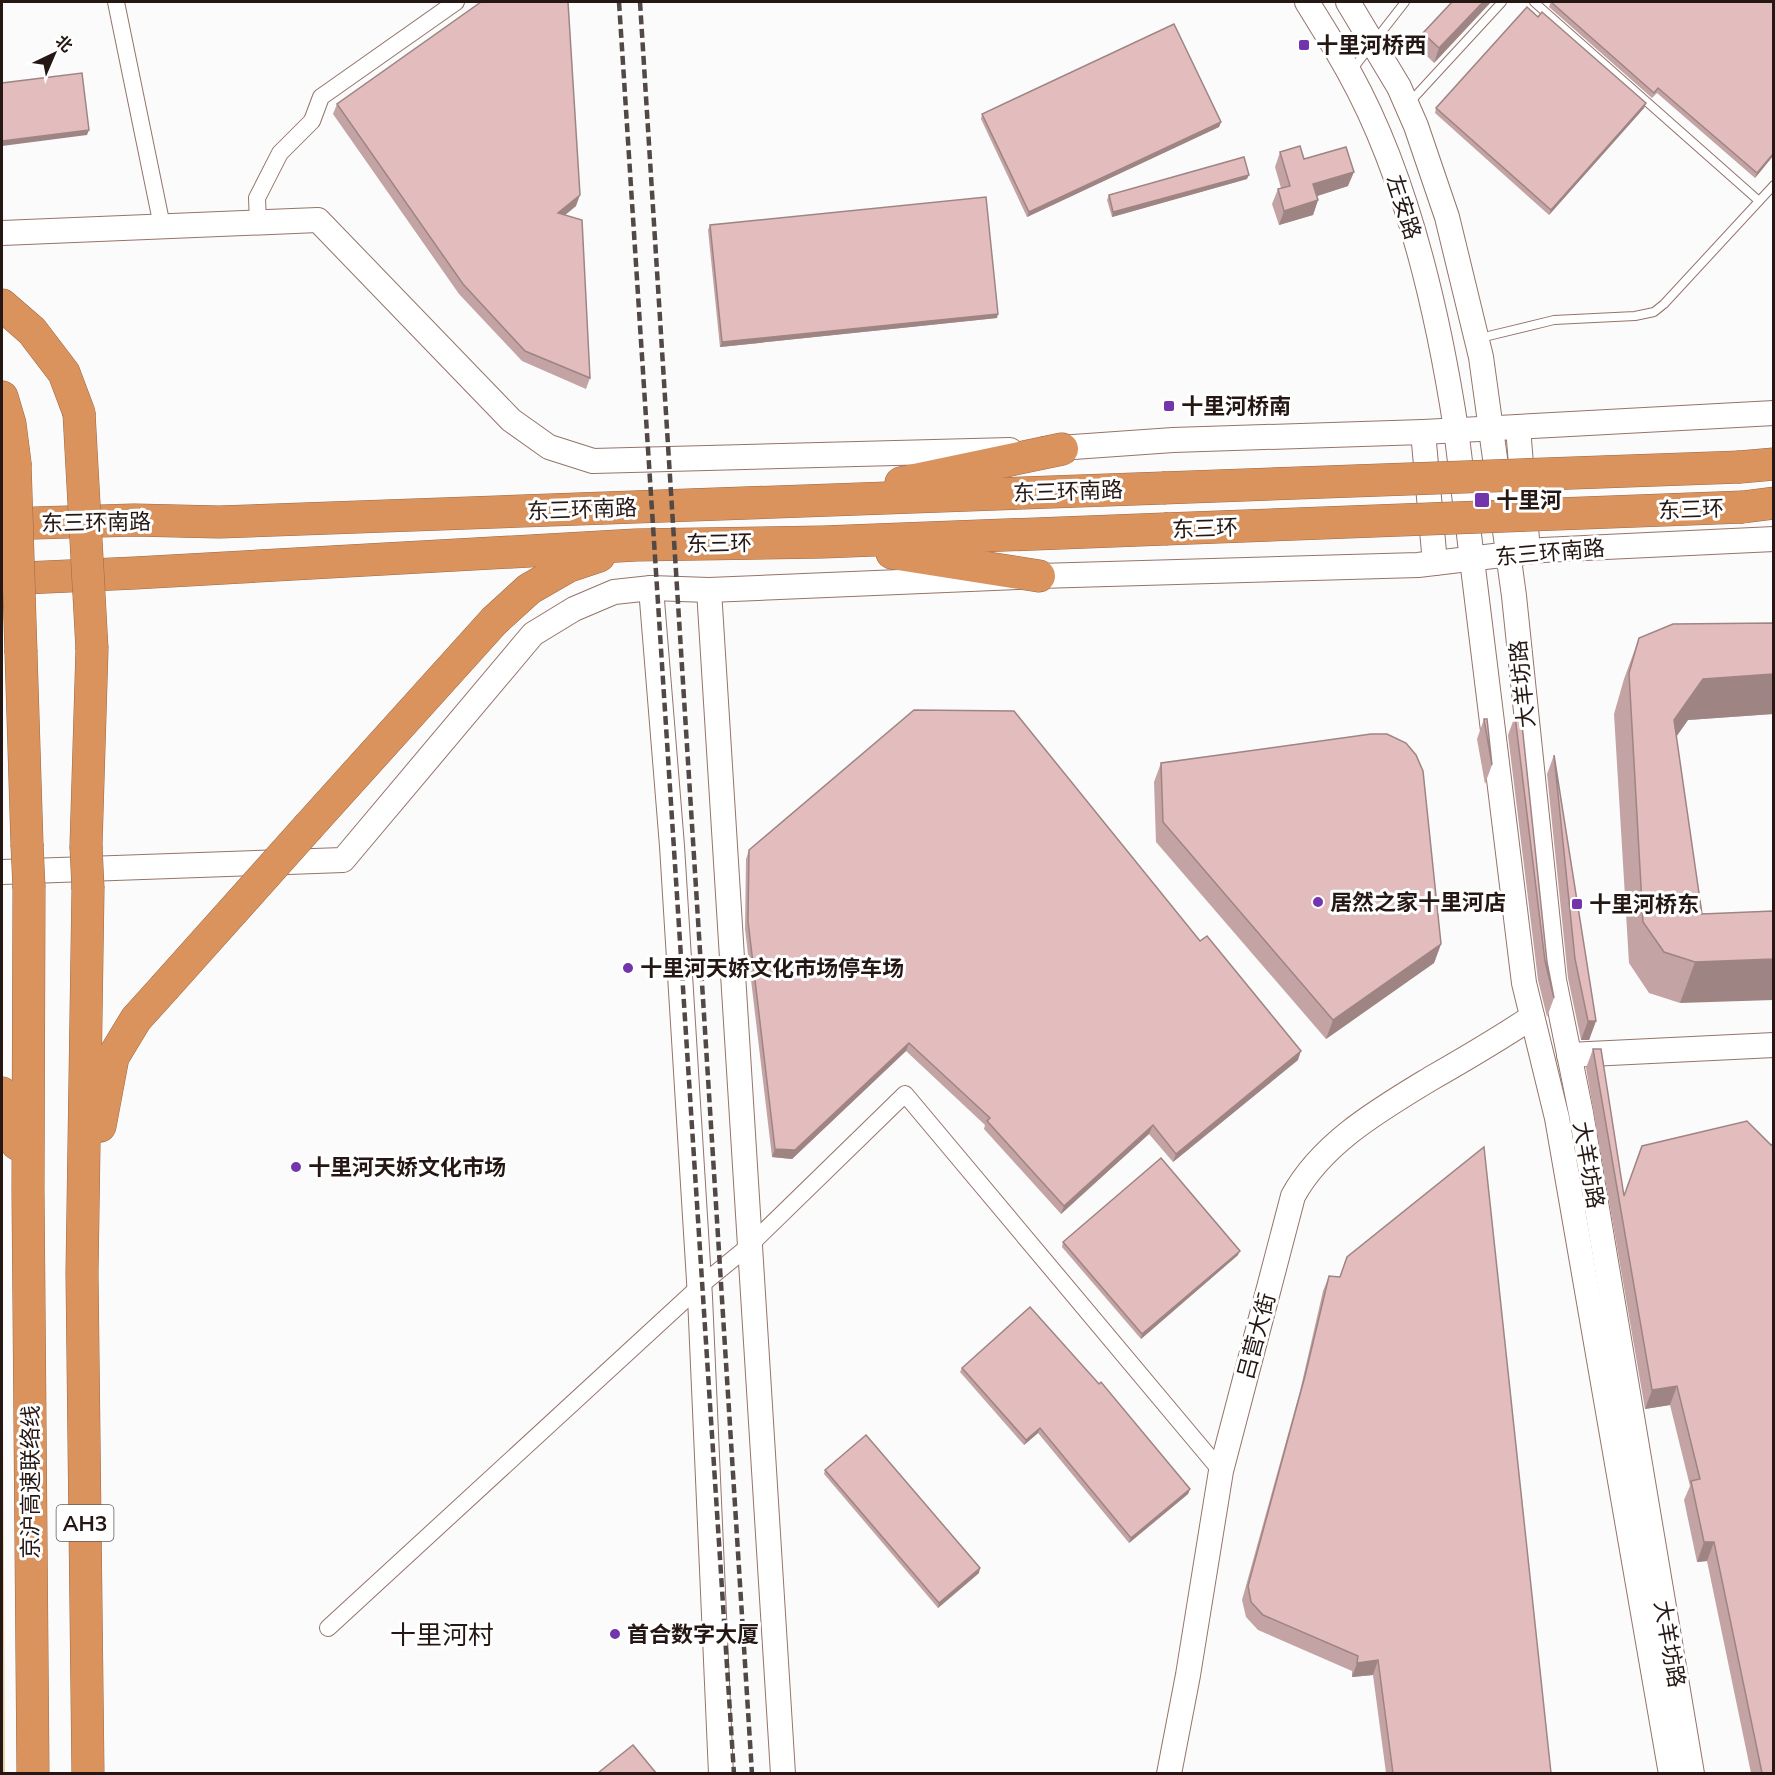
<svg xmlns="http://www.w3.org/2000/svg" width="1775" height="1775" font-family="Mulish,'Noto Sans SC',sans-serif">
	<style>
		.green { fill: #eccea5 }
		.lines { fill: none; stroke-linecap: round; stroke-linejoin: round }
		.lane-casing { stroke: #94746a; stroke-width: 10 }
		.street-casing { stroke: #94746a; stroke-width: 18 }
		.secondary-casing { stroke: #94746a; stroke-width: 26 }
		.highway-casing { stroke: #9b6844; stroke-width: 33 }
		.lane { stroke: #fff; stroke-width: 8 }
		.street { stroke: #fff; stroke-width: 16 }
		.secondary { stroke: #fff; stroke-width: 24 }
		.highway { stroke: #db935e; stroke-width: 32 }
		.rail { stroke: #524845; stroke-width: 4.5; stroke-dasharray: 9 4.5; stroke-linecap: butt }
		.highway-bridge-casing { stroke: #9b6844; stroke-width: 33; stroke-linecap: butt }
		.highway-bridge { stroke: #db935e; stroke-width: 32 }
		.wall { fill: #c3a3a3 }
		.shaded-wall { fill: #9f8484 }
		.building { fill: #e3bdbd; stroke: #9f8484; stroke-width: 1.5 }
		.poi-dot { fill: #7235ab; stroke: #fff; stroke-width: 2 }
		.labels { text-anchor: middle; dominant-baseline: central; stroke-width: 6; stroke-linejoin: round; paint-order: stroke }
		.shield { fill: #fff; stroke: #665d5a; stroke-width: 1.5 }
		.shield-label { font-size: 21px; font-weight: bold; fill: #251814 }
		.poi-label { font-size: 22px; font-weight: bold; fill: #251814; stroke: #fff; text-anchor: start }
		.street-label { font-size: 22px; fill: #251814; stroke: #fff }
		.quarter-label { font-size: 26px; fill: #251814; stroke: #fff }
	</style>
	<rect width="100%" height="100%" fill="#fbfbfb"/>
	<!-- green -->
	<polygon class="green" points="3,1416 5,1773 5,1774 2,1773"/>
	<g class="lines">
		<!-- lane casing -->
		<g class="lane-casing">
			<g id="lane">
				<polyline points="1534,2 1759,201"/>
				<polyline points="1352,70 1405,2"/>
				<polyline points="1409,103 1502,2"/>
				<polyline points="1480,338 1554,320 1635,316 1654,312 1664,304 1774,185"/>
			</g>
		</g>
		<!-- street casing -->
		<g class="street-casing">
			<g id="street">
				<polyline points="116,2 162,226"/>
				<polyline points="258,223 257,198 280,153 312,121 321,97 456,2"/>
				<polyline points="328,1628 700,1286 750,1245 905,1094 1221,1471"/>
			</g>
		</g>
		<!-- secondary casing -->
		<g class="secondary-casing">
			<g id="secondary">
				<path d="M 1307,2 C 1321,25 1336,48 1349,72 C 1407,176 1438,312 1456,429 L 1524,983 L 1557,1118 L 1671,1774"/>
				<polyline points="1348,2 1399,87 1416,126 1447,217 1481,357 1514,596 1554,980 1581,1113 1692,1774"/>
				<polyline points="2,233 318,220 511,420 549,447 593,461 1010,450"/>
				<polyline points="1518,427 1528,552"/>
				<polyline points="1423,432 1435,563"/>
				<polyline points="1045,449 1173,440 1423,432 1774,413"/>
				<polyline points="651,588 672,846 700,1297 721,1774"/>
				<polyline points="709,590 783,1774"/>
				<polyline points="2,872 343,860 533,634 574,609 614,592 651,588 709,590 1039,576 1418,565 1543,550 1774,539"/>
				<polyline points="1569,1055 1774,1045"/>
				<path d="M 1169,1774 L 1188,1675 L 1221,1471 L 1293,1196 C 1322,1143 1379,1110 1430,1079 C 1465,1059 1499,1039 1532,1017"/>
			</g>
		</g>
		<!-- highway casing -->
		<g class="highway-casing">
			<g id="highway">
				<polyline points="2,305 32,331 64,373 79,413"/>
				<polyline points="2,397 10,424 15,463"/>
				<polyline points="1740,467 1774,464"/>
				<polyline points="901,483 1062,449"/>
				<polyline points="1743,507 1774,503"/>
				<polyline points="2,524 134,520 219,522 1163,488"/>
				<polyline points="892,553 1039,576"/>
				<polyline points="2,579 135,573 636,545 823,542 1165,529"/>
				<polyline points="21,653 27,844"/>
				<polyline points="309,826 494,621 529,589 569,566 599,556"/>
				<polyline points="86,846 92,649"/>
				<polyline points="29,888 28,1190 33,1774"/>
				<polyline points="88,889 82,1273 88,1774"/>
				<polyline points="2,1093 8,1107 17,1144"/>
				<polyline points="100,1126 113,1057 136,1019 164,988"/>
			</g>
		</g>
		<!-- lane -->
		<use href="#lane" class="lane"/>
		<!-- street -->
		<use href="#street" class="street"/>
		<!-- secondary -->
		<use href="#secondary" class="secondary"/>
		<!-- highway -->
		<use href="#highway" class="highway"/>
		<!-- rail -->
		<g class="rail">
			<polyline points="619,2 734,1774"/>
			<polyline points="640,2 752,1774"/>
		</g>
		<!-- highway-bridge casing -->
		<g class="highway-bridge-casing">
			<g id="highway-bridge">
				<polyline points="79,413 92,649"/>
				<polyline points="15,463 21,653"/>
				<polyline points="1163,488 1740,467"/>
				<polyline points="1165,529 1743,507"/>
				<polyline points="27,844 29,888"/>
				<polyline points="86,846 88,889"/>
				<polyline points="164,988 309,826"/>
			</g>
		</g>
		<!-- highway-bridge -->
		<use href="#highway-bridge" class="highway-bridge"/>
	</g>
	<!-- wall -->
	<g class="wall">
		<polygon points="1452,2 1491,2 1434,63 1418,47 1423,33"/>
		<polygon points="1551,2 1773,156 1755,178 1657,93 1652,98 1549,7"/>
		<polygon points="1538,17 1646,103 1644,108 1549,215 1435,113 1436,108"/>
		<polygon points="337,104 576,206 565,215 590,378 586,389 522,361 459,294 333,114"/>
		<polygon points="982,114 1221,122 1219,127 1027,217 981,119"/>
		<polygon points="1280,152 1304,159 1348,186 1317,196 1318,200 1313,215 1279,225 1272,204 1278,189 1281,188 1275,167"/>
		<polygon points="1247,179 1112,217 1107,200 1109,195"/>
		<polygon points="710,225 997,318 720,347 708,230"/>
		<polygon points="1773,623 1773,714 1688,720 1676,737 1702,914 1773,911 1680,1003 1649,993 1629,963 1614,714 1624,679 1639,638"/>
		<polygon points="1515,716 1547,962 1554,998 1547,1017 1538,980 1508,735"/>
		<polygon points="1484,719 1492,765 1485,784 1477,739"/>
		<polygon points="1554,755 1596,1021 1589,1040 1581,1040 1568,978 1547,774"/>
		<polygon points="1161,763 1441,944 1434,963 1326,1039 1156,842 1154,782"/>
		<polygon points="749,850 1200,941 1298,1060 1173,1162 1149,1134 1061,1214 984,1129 985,1125 906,1051 792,1159 772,1157 745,929 746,859"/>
		<polygon points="1593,1049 1624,1196 1642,1146 1773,1773 1751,1773 1707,1561 1697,1562 1684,1500 1690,1486 1670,1405 1645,1409 1586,1068"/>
		<polygon points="1063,1242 1238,1255 1141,1339 1062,1247"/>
		<polygon points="1329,1276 1551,1773 1386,1773 1373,1675 1352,1677 1352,1671 1258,1630 1246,1617 1242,1600 1300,1391 1323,1291"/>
		<polygon points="962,1368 1190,1489 1188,1494 1129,1543 1038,1433 1024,1445 960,1372"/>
		<polygon points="825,1470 979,1573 938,1608 824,1474"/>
	</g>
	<!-- shaded-wall -->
	<g class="shaded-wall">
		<polygon points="1483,2 1491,2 1434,63 1439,48"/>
		<polygon points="1646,103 1644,108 1549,215 1551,210"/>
		<polygon points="1221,122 1219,127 1027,217 1029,212"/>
		<polygon points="89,130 87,135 2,146 2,141"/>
		<polygon points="1773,154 1773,156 1755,178 1757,173"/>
		<polygon points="1354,172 1348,186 1308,199 1313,184"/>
		<polygon points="1249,175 1247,179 1112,217 1113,212"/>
		<polygon points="580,195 576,206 554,224 558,213"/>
		<polygon points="1318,200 1313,215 1279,225 1284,211"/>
		<polygon points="998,314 997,318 720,347 722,342"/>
		<polygon points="1773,674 1773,714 1688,720 1659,761 1674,720 1703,679"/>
		<polygon points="1441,944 1434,963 1326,1039 1333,1020"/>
		<polygon points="1773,959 1773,1000 1680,1003 1695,962"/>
		<polygon points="1588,1021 1596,1021 1589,1040 1581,1040"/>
		<polygon points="909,1043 906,1051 792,1159 772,1157 775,1149"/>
		<polygon points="1301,1051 1298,1060 1173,1162 1176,1154"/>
		<polygon points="1153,1125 1149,1134 1061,1214 1064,1206"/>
		<polygon points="1240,1251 1238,1255 1141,1339 1142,1334"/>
		<polygon points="1677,1386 1670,1405 1645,1409 1652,1390"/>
		<polygon points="1040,1428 1038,1433 1024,1445 1026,1440"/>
		<polygon points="1190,1489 1188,1494 1129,1543 1131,1538"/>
		<polygon points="1704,1542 1714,1542 1707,1561 1697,1562"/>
		<polygon points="980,1568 979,1573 938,1608 939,1603"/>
		<polygon points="1378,1660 1373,1675 1352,1677 1357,1663"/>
	</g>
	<!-- building -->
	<g class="building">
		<polygon points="481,2 568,2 580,195 558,213 582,220 590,378 525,351 463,284 337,104"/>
		<polygon points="1452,2 1483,2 1439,48 1423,33"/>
		<polygon points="1551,2 1773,2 1773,154 1757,173 1658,88 1654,93"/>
		<polygon points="1527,7 1538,17 1542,12 1646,103 1551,210 1436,108"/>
		<polygon points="1174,24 1221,122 1029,212 982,114"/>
		<polygon points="82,73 89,130 2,141 2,83"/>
		<polygon points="1300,146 1304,159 1346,147 1354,172 1313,184 1318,200 1284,211 1278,189 1290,186 1280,152"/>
		<polygon points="1244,157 1249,175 1113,212 1109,195"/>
		<polygon points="986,197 998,314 722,342 710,225"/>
		<polygon points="1773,623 1773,674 1703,679 1674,720 1702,914 1773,911 1773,959 1695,962 1664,952 1643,922 1629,673 1639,638 1673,624"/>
		<polygon points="914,710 1014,711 1200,941 1207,936 1301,1051 1176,1154 1153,1125 1064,1206 987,1121 990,1118 909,1043 795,1150 775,1149 748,921 749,850"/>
		<polygon points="1521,715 1547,962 1554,998 1545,961 1515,716"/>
		<polygon points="1484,719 1487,719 1492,765"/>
		<polygon points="1371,734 1387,734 1406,743 1416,755 1423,771 1441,944 1333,1020 1163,822 1161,763"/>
		<polygon points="1554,755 1596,1021 1588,1021 1575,959"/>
		<polygon points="1593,1049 1601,1049 1624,1196 1642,1146 1747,1121 1771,1145 1773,1144 1773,1773 1762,1773 1714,1542 1704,1542 1691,1481 1700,1479 1677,1386 1652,1390"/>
		<polygon points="1484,1147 1551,1773 1393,1773 1378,1660 1357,1663 1358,1656 1263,1615 1251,1602 1248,1586 1305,1376 1329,1276 1340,1277 1347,1257"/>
		<polygon points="1161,1158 1240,1251 1142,1334 1063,1242"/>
		<polygon points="1030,1307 1099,1384 1101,1382 1190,1489 1131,1538 1040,1428 1026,1440 962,1368"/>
		<polygon points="866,1435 980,1568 939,1603 825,1470"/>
		<polygon points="633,1745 656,1773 598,1773"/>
	</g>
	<!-- markers -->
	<g class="poi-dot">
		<rect x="1298" y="39" width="12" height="12" rx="3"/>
		<rect x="1163" y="400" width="12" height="12" rx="3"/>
		<rect x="1474" y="492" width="16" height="16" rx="3"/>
		<circle cx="1318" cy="902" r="6"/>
		<rect x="1571" y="898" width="12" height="12" rx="3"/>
		<circle cx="628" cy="968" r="6"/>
		<circle cx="296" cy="1167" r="6"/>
		<circle cx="615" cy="1634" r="6"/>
	</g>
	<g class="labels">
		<!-- shield labels -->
		<rect class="shield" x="56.5" y="1505" width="57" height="36" rx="4.5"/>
		<g class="shield-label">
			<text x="85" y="1523">AH3</text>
		</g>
		<!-- poi labels -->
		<g class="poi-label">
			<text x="1316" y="45">十里河桥西</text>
			<text x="1181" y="406">十里河桥南</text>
			<text x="1496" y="500">十里河</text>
			<text x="1330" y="902">居然之家十里河店</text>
			<text x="1589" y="904">十里河桥东</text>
			<text x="640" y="968">十里河天娇文化市场停车场</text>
			<text x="308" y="1167">十里河天娇文化市场</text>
			<text x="627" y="1634">首合数字大厦</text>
		</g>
		<!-- street labels -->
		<g class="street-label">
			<text transform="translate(1404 207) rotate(72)">左安路</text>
			<text transform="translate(1068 491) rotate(-2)">东三环南路</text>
			<text transform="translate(582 509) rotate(-2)">东三环南路</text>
			<text transform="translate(1691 509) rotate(-2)">东三环</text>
			<text transform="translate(96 522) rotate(-1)">东三环南路</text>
			<text transform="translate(1205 528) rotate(-2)">东三环</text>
			<text transform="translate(719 543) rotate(-1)">东三环</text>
			<text transform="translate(1550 552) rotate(-5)">东三环南路</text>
			<text transform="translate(1522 684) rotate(-96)">大羊坊路</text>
			<text transform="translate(1589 1165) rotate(80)">大羊坊路</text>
			<text transform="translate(1256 1336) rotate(-75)">吕营大街</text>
			<text transform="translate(30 1482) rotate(-90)">京沪高速联络线</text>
			<text transform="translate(1670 1644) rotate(80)">大羊坊路</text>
		</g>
		<!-- quarter labels -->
		<g class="quarter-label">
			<text x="442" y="1634">十里河村</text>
		</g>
	</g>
	<!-- border -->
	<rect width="1775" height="1775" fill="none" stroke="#251814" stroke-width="6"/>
	<!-- north arrow -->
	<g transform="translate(54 54) rotate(44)" stroke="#ffffff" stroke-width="4.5" paint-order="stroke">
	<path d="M0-4.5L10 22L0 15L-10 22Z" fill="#251814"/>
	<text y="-9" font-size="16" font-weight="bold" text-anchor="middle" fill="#251814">北</text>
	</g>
</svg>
